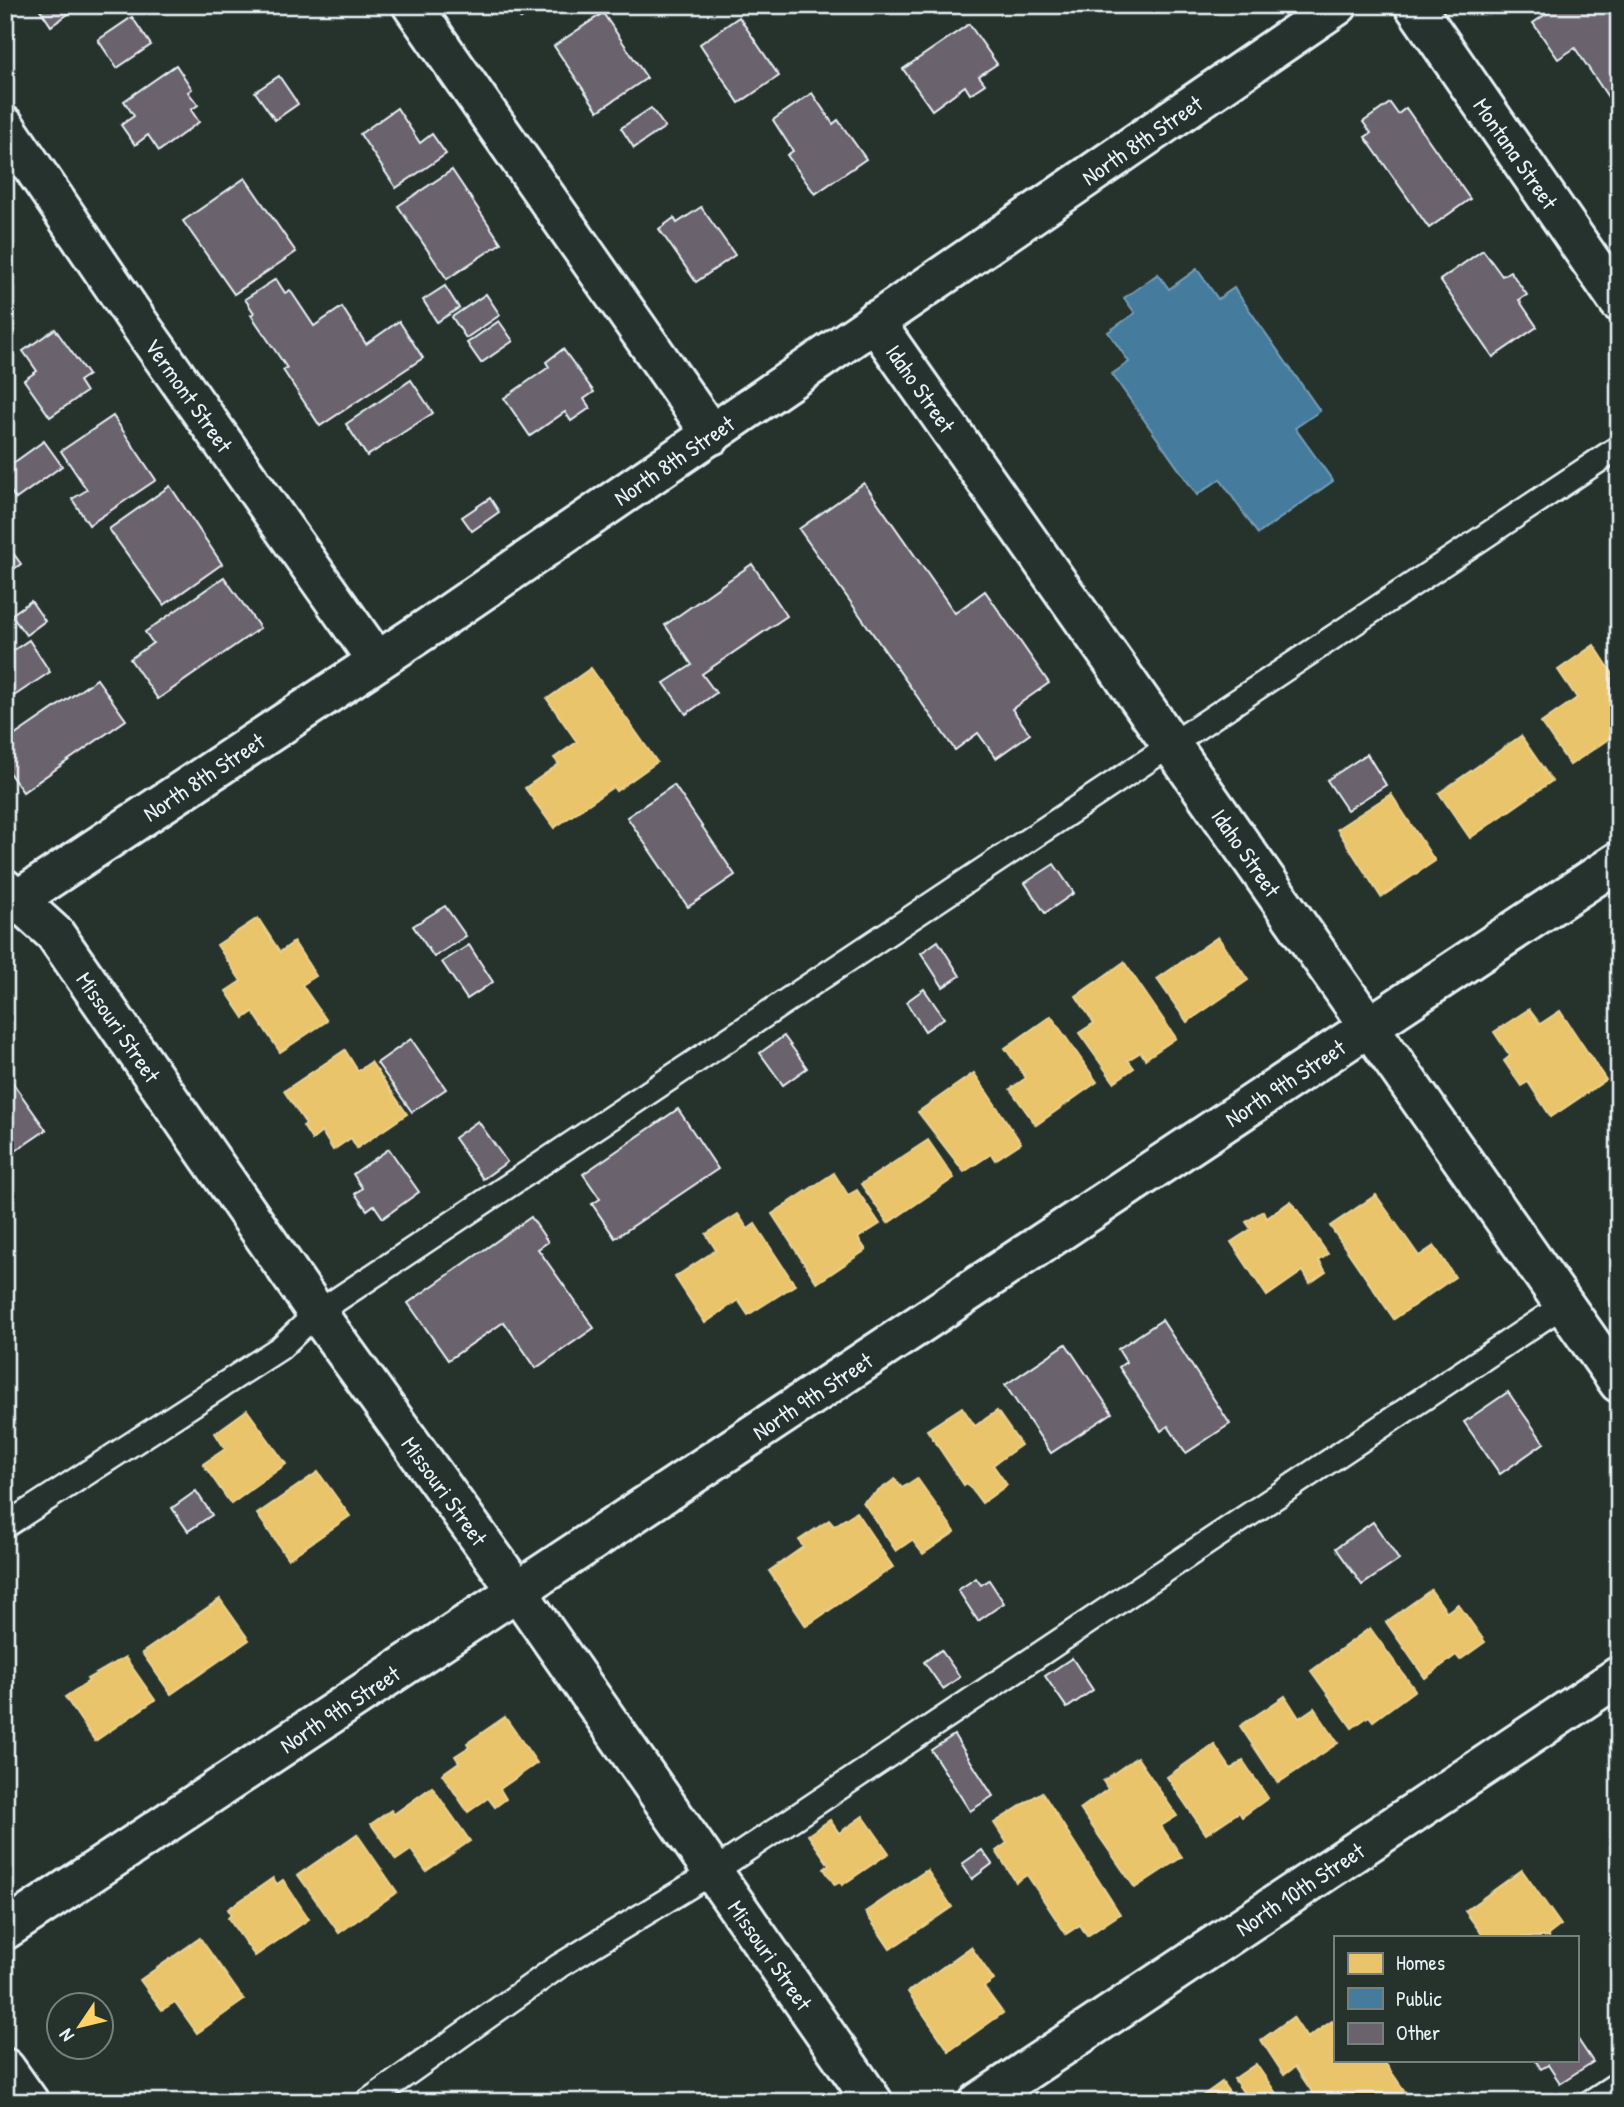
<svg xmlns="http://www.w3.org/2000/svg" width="1624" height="2107" font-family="'Patrick Hand',sans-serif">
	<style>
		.homes { fill: #e9c46a; stroke: #e9d295; stroke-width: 2 }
		.public { fill: #457b9d; stroke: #769eb8; stroke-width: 2 }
		.building { fill: #6a636d; stroke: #e8f1f8; stroke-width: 2 }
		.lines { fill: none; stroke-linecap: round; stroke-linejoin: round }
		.lane-casing { stroke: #e8f1f8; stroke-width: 28 }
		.street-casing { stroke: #e8f1f8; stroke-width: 44 }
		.secondary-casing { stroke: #e8f1f8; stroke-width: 44 }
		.lane { stroke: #26332d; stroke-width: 23 }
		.street { stroke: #26332d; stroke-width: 38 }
		.secondary { stroke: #26332d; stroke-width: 38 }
		.labels { text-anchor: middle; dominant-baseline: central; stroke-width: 7; stroke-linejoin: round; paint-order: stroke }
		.street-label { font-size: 23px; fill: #e8f1f8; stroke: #26332d }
	</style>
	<rect width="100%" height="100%" fill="#26332d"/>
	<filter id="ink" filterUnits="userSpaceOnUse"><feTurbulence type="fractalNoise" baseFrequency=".0143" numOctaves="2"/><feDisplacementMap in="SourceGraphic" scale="14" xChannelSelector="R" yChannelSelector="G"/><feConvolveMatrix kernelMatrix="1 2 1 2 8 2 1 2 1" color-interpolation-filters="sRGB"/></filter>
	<g filter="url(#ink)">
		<!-- homes -->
		<g class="homes">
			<polygon points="1594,645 1613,674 1619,670 1619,745 1610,738 1570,765 1541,723 1577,698 1558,670"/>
			<polygon points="591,668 657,762 616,791 613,787 554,828 525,788 559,764 554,758 577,742 547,699"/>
			<polygon points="1521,736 1552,781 1470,838 1439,793"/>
			<polygon points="1391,794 1435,861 1381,897 1337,829"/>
			<polygon points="258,918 280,952 294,942 316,976 302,985 327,1021 280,1052 253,1012 244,1018 226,991 241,981 217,945"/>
			<polygon points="1218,937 1248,980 1187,1022 1157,979"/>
			<polygon points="1124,962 1176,1038 1145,1059 1141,1052 1128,1060 1134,1068 1114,1082 1079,1033 1094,1023 1076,996"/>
			<polygon points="1529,1009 1540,1024 1560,1011 1606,1080 1551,1117 1528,1082 1521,1086 1504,1061 1510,1056 1494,1032"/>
			<polygon points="1051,1016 1097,1082 1036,1125 1010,1089 1026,1078 1005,1048"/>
			<polygon points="345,1050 358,1071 371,1062 407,1114 357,1148 351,1138 333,1150 322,1132 312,1140 303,1126 306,1124 284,1091"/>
			<polygon points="974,1073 1021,1143 995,1160 991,1154 964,1172 918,1112"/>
			<polygon points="928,1140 954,1178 888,1223 861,1184"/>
			<polygon points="834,1173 848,1195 857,1190 880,1224 858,1238 866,1250 817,1283 772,1214"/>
			<polygon points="1376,1195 1419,1256 1434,1246 1455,1277 1394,1319 1330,1226"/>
			<polygon points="1291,1201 1328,1254 1319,1261 1326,1272 1310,1283 1303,1271 1267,1296 1231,1242 1251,1229 1246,1222 1263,1211 1267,1218"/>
			<polygon points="738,1214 748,1229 755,1224 795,1285 748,1315 738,1300 705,1323 675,1277 716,1250 706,1234"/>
			<polygon points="962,1407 975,1426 997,1411 1021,1445 993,1465 1007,1485 982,1503 967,1483 964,1485 927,1430"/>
			<polygon points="247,1410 286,1464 231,1504 203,1464 225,1449 215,1433"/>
			<polygon points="318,1472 350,1516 288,1559 257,1514"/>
			<polygon points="917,1478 955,1532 923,1554 912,1540 896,1551 863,1502 895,1479 902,1488"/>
			<polygon points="856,1512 893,1567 806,1626 769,1571 803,1547 799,1540 829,1520 834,1526"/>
			<polygon points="1431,1590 1447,1612 1458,1604 1485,1642 1460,1660 1456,1655 1425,1678 1386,1622"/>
			<polygon points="220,1599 249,1640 171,1694 142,1653"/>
			<polygon points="1370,1628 1415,1690 1373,1721 1369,1716 1352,1728 1311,1671"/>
			<polygon points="125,1657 155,1700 95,1741 65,1697 89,1681 87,1679"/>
			<polygon points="1285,1696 1299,1718 1314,1708 1338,1743 1278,1783 1240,1726"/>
			<polygon points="505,1717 537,1763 500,1789 506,1799 495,1807 488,1798 468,1812 442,1774 459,1762 455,1756 469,1747 467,1743"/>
			<polygon points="1214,1744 1231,1769 1243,1761 1268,1798 1242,1817 1239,1812 1206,1834 1167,1777"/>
			<polygon points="1137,1757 1177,1816 1161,1826 1182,1857 1135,1888 1080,1809 1108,1789 1103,1781"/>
			<polygon points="432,1787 470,1841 426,1871 411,1850 396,1860 371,1824 391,1810 394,1814"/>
			<polygon points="1042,1792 1120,1914 1087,1936 1080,1925 1066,1934 1027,1875 1016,1882 996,1851 1007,1843 994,1823"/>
			<polygon points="863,1816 889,1853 842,1885 840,1882 835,1885 824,1869 829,1865 808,1835 830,1820 839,1833"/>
			<polygon points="357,1834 397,1892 339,1933 298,1875"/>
			<polygon points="927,1870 952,1907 890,1949 865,1912"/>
			<polygon points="1522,1870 1561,1925 1548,1935 1549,1937 1484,1937 1465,1911"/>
			<polygon points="273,1878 277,1884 283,1880 309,1919 255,1956 228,1918 231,1915 228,1909"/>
			<polygon points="200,1938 244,2000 197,2033 175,2002 162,2010 140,1980"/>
			<polygon points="971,1947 994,1980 984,1987 1003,2013 949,2051 908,1992"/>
			<polygon points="1293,2017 1307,2038 1332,2021 1335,2025 1335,2060 1383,2060 1406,2093 1392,2102 1319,2102 1295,2067 1284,2075 1261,2040"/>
			<polygon points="1256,2064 1282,2102 1250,2102 1234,2079"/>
			<polygon points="1222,2082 1236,2102 1194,2102"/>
		</g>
		<!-- public -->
		<polygon class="public" points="1197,269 1218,299 1234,288 1320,411 1295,428 1333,481 1258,534 1220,479 1197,495 1112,374 1129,362 1108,332 1135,313 1124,298 1158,274 1169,289"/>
		<!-- building -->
		<g class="building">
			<polygon points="37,5 81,5 51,26"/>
			<polygon points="512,5 540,5 521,19"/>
			<polygon points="1559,5 1619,5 1619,99 1612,103 1575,48 1558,59 1533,23"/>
			<polygon points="603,13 647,78 598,111 554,46"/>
			<polygon points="132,17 151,45 117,68 98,40"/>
			<polygon points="739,17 779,76 739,103 700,44"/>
			<polygon points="969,24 997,64 979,76 985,84 970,94 965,86 932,110 903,69"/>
			<polygon points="176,65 192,89 188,92 198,105 191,110 199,122 159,151 148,135 135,145 121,125 134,116 124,101"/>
			<polygon points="279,76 298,104 275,120 255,92"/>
			<polygon points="812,93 833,124 838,120 866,159 815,194 787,155 793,151 773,120"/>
			<polygon points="1390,103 1398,114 1406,108 1470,199 1429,228 1365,137 1371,133 1363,122"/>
			<polygon points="397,108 420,143 432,134 446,154 396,188 360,134"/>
			<polygon points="651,108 665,127 634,148 621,128"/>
			<polygon points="452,170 501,243 447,279 398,206"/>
			<polygon points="245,178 296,252 234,294 183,221"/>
			<polygon points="701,207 735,255 696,282 659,229 674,218 677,223"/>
			<polygon points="1483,250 1502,276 1510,271 1527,295 1519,300 1537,327 1493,357 1440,280"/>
			<polygon points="276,279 285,293 290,290 314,326 342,307 366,344 399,321 423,358 320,426 283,370 287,368 251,315 254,313 245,299"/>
			<polygon points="445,286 459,308 437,322 423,300"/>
			<polygon points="486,294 500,315 466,338 452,317"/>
			<polygon points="499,321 513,341 481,363 467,343"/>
			<polygon points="55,329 88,375 79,381 86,392 50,417 24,380 37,371 23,351"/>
			<polygon points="563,349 594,392 584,399 590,408 571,421 565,412 530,436 504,398 549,367 546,362"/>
			<polygon points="411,380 433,413 367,456 346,424"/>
			<polygon points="113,416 156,480 89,525 72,499 87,490 61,451"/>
			<polygon points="44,441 62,466 16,499 5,483 5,469"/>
			<polygon points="864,483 955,613 985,591 1049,683 1012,709 1030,734 996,758 978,733 955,750 799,529"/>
			<polygon points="170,486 222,564 164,605 109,529"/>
			<polygon points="490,498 499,512 472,531 462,517"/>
			<polygon points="5,542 21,564 5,575"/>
			<polygon points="752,564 787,616 702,674 716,693 686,714 664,683 692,665 665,625"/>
			<polygon points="224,577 260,628 158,699 130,659 153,643 145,632"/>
			<polygon points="31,601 45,621 26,635 11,615"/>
			<polygon points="29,640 50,672 5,702 5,656"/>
			<polygon points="97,679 126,720 23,792 5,767 5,742"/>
			<polygon points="1367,754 1386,785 1347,810 1327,780"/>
			<polygon points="674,785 735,875 688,907 627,817"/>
			<polygon points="1054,864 1074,893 1045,913 1025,883"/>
			<polygon points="445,906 466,936 434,957 413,926"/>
			<polygon points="938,941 960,976 943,987 921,953"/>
			<polygon points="469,945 493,982 467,999 442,962"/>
			<polygon points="924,989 944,1018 925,1031 906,1002"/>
			<polygon points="784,1036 807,1068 783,1085 760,1053"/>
			<polygon points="411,1039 446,1089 412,1112 377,1063"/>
			<polygon points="5,1072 46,1130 5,1158"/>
			<polygon points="678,1109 718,1169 615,1238 592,1204 600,1199 583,1174"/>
			<polygon points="478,1121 507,1162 483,1179 454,1138"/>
			<polygon points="389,1149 419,1192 383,1218 374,1205 367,1210 355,1194 362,1188 353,1174"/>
			<polygon points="531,1217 548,1242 538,1249 594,1328 536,1368 504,1322 448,1360 408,1303"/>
			<polygon points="1162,1320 1230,1424 1186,1453 1168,1426 1161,1431 1119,1367 1126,1362 1118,1349"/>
			<polygon points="1066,1344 1112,1413 1051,1453 1005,1385"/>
			<polygon points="1508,1392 1544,1443 1500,1474 1464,1422"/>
			<polygon points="196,1491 212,1515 188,1531 172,1508"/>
			<polygon points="1373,1522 1399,1560 1362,1585 1336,1548"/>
			<polygon points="976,1578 981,1585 989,1580 1004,1603 978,1621 958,1590"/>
			<polygon points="941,1650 960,1677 943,1689 924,1662"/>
			<polygon points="1072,1658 1093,1690 1067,1708 1045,1676"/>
			<polygon points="954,1735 993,1796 970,1811 931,1750"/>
			<polygon points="982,1850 992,1864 972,1879 962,1864"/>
			<polygon points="1577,2038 1593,2062 1560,2083 1548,2065 1541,2069 1535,2060 1577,2060"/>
		</g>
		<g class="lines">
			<!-- lane casing -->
			<g class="lane-casing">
				<g id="lane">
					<polyline points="5,1526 280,1348 317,1313 1619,447"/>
					<polyline points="367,2102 559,1966 713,1872 1565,1304"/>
					<polyline points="1590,2102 1619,2083"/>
				</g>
			</g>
			<!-- street casing -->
			<g class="street-casing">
				<g id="street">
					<polyline points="412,5 712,435"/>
					<path id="s1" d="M 1414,5 L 1619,302"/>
					<path id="s2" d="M 5,126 L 138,322 L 377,661"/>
					<path id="s3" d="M 874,321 L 1619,1383"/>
					<path id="s4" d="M 5,889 L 55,934 L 317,1313 L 516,1589 L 873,2102"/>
					<path id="s5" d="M 5,908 L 447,615 L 1338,5"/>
					<path id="s6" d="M 5,1930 L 1619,861"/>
					<path id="s7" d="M 979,2102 L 1619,1676"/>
				</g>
			</g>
			<!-- secondary casing -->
			<g class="secondary-casing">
				<polyline id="secondary" points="5,2068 29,2102"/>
			</g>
			<!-- lane -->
			<use href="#lane" class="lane"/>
			<!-- street -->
			<use href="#street" class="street"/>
			<!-- secondary -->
			<use href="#secondary" class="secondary"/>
		</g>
	</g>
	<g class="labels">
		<!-- street labels -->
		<g class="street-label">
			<text stroke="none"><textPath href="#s5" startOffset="1372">North 8th Street</textPath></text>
			<text stroke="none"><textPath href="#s1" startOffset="180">Montana Street</textPath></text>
			<text stroke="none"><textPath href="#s3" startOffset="82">Idaho Street</textPath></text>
			<text stroke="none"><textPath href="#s2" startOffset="326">Vermont Street</textPath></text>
			<text stroke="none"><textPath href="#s5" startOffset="805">North 8th Street</textPath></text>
			<text stroke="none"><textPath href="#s5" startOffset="238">North 8th Street</textPath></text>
			<text stroke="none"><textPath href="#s3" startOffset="649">Idaho Street</textPath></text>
			<text stroke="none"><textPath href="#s4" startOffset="180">Missouri Street</textPath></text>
			<text stroke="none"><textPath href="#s6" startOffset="1535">North 9th Street</textPath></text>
			<text stroke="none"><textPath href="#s6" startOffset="968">North 9th Street</textPath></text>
			<text stroke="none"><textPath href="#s4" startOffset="747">Missouri Street</textPath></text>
			<text stroke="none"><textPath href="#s6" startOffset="401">North 9th Street</textPath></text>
			<text stroke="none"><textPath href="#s7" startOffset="385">North 10th Street</textPath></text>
			<text stroke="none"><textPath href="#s4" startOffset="1314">Missouri Street</textPath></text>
		</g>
	</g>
	<!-- margin -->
	<rect width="1624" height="2107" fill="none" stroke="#26332d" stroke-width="28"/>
	<rect x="14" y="14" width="1596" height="2079" fill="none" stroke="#e8f1f8" stroke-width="2.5" filter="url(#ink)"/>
	<!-- legend -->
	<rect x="1334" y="1936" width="245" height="126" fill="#26332d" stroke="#747f7e" stroke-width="2"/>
	<rect x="1348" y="1953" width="35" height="21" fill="#e9c46a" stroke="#747f7e" stroke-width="2"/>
	<text x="1396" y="1970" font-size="21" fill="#e8f1f8">Homes</text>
	<rect x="1348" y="1988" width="35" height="21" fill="#457b9d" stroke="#747f7e" stroke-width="2"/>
	<text x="1396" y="2006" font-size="21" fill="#e8f1f8">Public</text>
	<rect x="1348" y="2023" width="35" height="21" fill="#6a636d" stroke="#747f7e" stroke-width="2"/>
	<text x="1396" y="2040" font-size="21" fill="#e8f1f8">Other</text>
	<!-- north arrow -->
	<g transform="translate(80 2026) rotate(235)"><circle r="33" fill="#26332d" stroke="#747f7e" stroke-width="2"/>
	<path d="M0-5L12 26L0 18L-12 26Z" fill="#ffd166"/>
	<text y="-10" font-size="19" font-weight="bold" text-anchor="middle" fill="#e8f1f8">N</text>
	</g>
</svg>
